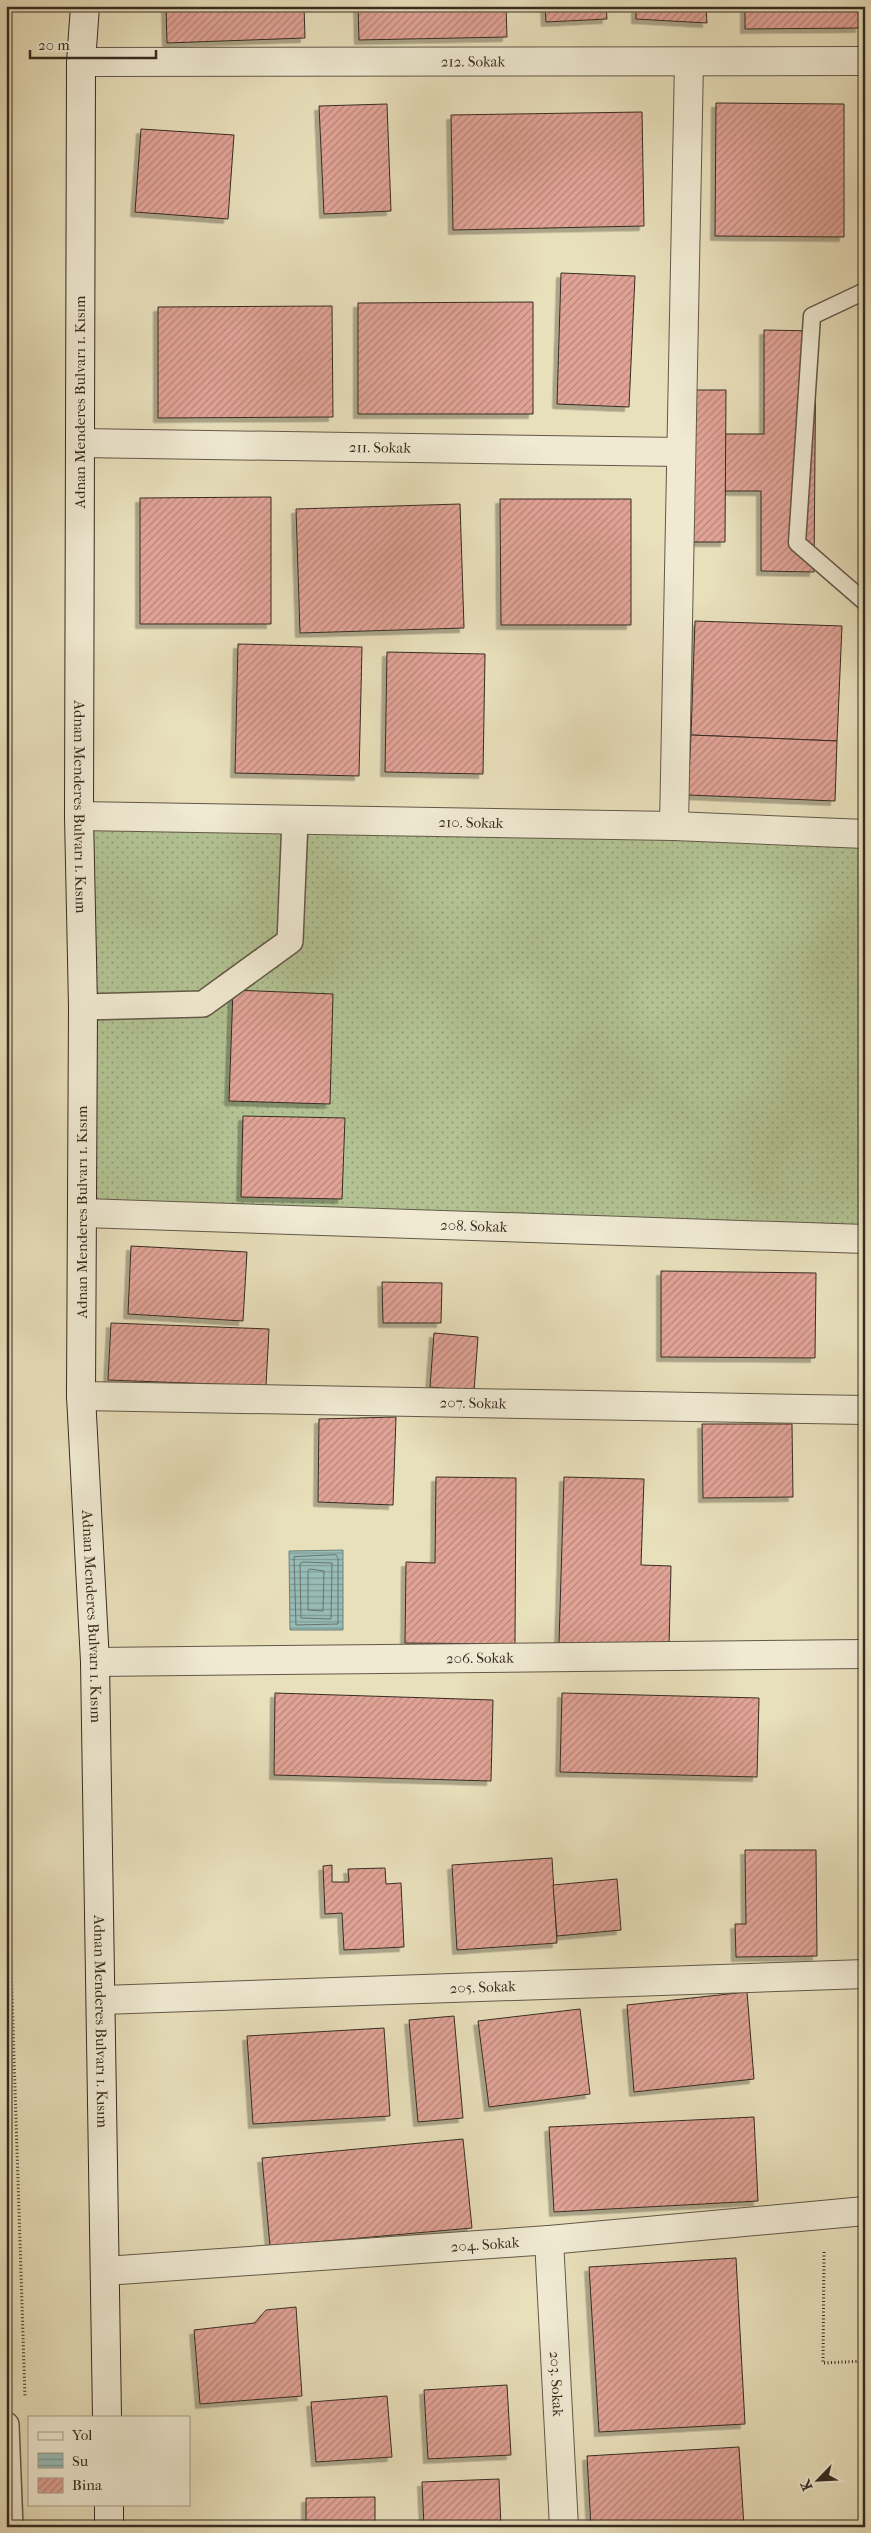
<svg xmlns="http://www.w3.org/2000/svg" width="871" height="2533" font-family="'IM FELL French Canon',serif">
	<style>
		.grass { fill: url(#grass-dots); stroke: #74775a }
		.water { fill: url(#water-rules); stroke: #71827b }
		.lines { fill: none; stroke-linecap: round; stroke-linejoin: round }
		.shore { stroke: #68746c; stroke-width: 1 }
		.building { fill: url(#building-hatch); stroke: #372c21; filter: url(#shadow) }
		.service-casing { stroke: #635948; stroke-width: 19 }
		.pedestrian-casing { stroke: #635948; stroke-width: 28 }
		.minor-casing { stroke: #635948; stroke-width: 30 }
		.secondary-casing { stroke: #372c21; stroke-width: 30 }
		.path { stroke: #372c21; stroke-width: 3; stroke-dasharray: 1 2.5; stroke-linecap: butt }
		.service { stroke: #f0ead3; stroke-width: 16 }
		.pedestrian { stroke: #f0ead3; stroke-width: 25 }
		.minor { stroke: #f0ead3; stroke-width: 28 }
		.secondary { stroke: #f0ead3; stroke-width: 28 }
		.labels { text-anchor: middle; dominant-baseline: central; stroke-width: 4; stroke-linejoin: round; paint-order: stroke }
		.street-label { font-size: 15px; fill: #372c21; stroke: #f0ead3 }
	</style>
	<defs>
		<pattern id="grass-dots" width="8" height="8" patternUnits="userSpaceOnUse" patternTransform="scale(1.25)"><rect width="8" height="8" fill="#b2c293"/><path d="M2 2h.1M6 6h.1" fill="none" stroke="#929e78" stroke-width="1.8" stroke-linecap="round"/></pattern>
		<pattern id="water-rules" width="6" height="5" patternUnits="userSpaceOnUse" patternTransform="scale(1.25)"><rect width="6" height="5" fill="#98bcb7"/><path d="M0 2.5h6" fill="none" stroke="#7d9994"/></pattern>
		<pattern id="building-hatch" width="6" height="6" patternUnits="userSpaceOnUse" patternTransform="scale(1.25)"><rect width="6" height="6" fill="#e1a396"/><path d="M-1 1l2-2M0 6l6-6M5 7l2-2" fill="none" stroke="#b7857a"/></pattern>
		<filter id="shadow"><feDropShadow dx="-4.5" dy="4.5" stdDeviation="0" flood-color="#0004"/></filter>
	</defs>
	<rect width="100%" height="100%" fill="#e8dfbb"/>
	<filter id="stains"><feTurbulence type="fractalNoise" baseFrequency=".004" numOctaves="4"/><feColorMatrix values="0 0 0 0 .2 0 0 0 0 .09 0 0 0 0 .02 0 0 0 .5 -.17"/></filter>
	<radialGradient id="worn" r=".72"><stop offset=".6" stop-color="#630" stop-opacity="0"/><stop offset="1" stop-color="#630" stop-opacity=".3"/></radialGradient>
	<!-- grass -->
	<polygon class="grass" points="79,816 865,834 865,1239 83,1213"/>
	<!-- water -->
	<polygon class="water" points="343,1550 343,1630 290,1630 289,1551"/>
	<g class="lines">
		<!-- shore -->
		<g class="shore">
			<polygon points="336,1555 338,1558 338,1624 296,1625 294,1557"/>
			<polygon points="303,1562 332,1563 331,1619 301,1618 300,1564"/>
			<polygon points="310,1569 324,1571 323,1611 308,1610 308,1571"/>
		</g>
	</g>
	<!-- building -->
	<g class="building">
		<polygon points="166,6 304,6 305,38 167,43"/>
		<polygon points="358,6 506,6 507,37 359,40"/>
		<polygon points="545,6 606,6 607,19 546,22"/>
		<polygon points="636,6 706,6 707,23 636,19"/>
		<polygon points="745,6 859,6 860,28 745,29"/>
		<polygon points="716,103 844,104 844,237 715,236"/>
		<polygon points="387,104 391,211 324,214 319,106"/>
		<polygon points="642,112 644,226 453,230 451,115"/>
		<polygon points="141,129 234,135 228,219 135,212"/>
		<polygon points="561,273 635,276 629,407 557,404"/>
		<polygon points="533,302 533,414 358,414 358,303"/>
		<polygon points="332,306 333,417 158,418 158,307"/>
		<polygon points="764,330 816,331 814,572 761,571 761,491 725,491 725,434 764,434"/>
		<polygon points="685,390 726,390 725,542 686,542"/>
		<polygon points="271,497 271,624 140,624 140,498"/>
		<polygon points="500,499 631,499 631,625 501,625"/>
		<polygon points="460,504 464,628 300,633 296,509"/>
		<polygon points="695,621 842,626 837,741 691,735"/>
		<polygon points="238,644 362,647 359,776 235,773"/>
		<polygon points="387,652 485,654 483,774 385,772"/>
		<polygon points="691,735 837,741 835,801 688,795"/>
		<polygon points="233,990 333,994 330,1104 229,1101"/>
		<polygon points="243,1116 345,1118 342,1199 241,1197"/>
		<polygon points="131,1246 247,1252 243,1321 128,1314"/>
		<polygon points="661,1271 816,1273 815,1358 661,1357"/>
		<polygon points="382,1282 442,1283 441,1323 383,1323"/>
		<polygon points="111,1323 269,1329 266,1386 108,1380"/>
		<polygon points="434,1333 478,1337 474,1391 430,1387"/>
		<polygon points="396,1417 393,1505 318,1502 319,1419"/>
		<polygon points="702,1424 792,1424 793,1497 703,1498"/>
		<polygon points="436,1477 516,1478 515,1644 405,1643 406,1562 435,1563"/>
		<polygon points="564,1477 644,1479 641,1565 671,1566 669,1646 559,1643"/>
		<polygon points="275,1693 493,1700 491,1781 274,1775"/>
		<polygon points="562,1693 759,1698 757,1777 560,1772"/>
		<polygon points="745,1850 816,1850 817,1956 736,1957 735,1924 746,1924"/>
		<polygon points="552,1858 557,1943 457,1950 452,1865"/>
		<polygon points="332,1865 332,1882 349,1882 348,1869 385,1868 386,1884 401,1883 404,1947 344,1950 342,1913 325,1914 323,1866"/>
		<polygon points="617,1879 621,1930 557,1936 553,1885"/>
		<polygon points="747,1992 754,2079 634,2092 627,2005"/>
		<polygon points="580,2009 590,2094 489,2107 478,2021"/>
		<polygon points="454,2016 463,2118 418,2122 409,2020"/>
		<polygon points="384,2028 390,2116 253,2124 247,2036"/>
		<polygon points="754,2117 758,2201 554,2212 549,2127"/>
		<polygon points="463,2139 472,2228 270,2246 262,2158"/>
		<polygon points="736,2258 745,2424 599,2432 589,2267"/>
		<polygon points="296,2307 302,2396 200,2404 194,2330 255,2323 266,2310"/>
		<polygon points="507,2385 511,2455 428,2459 424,2390"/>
		<polygon points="387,2396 392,2457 316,2462 311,2402"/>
		<polygon points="739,2447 744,2527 591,2527 587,2456"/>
		<polygon points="499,2479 501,2527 424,2527 422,2482"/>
		<polygon points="375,2497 375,2527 306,2527 306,2498"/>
	</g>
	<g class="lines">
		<!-- service casing -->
		<g class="service-casing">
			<polyline id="service" points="865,291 812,316 797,543 865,602"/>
		</g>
		<!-- pedestrian casing -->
		<g class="pedestrian-casing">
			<g id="pedestrian">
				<polyline points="83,1007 203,1004 290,941 295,820"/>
				<polyline points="6,2425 10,2527"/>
			</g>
		</g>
		<!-- minor casing -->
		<g class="minor-casing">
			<g id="minor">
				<path id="s1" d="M 81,62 L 865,61"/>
				<path id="s2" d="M 80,443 L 681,452"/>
				<path id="s3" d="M 79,816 L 674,826 L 865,834"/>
				<polyline points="674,826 689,62"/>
				<path id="s4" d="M 83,1213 L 865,1239"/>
				<path id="s5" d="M 81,1396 L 865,1410"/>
				<path id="s6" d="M 95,1662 L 865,1654"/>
				<path id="s7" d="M 102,2000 L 865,1974"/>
				<path id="s8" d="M 549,2240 L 564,2527"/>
				<path id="s9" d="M 105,2271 L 549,2240 L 865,2211"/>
			</g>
		</g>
		<!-- secondary casing -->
		<g class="secondary-casing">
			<g id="secondary">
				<path id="s10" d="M 85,6 L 81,62 L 79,816 L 83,1007 L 81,1396 L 95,1662 L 107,2417"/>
				<polyline points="109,2504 109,2527"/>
			</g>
		</g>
		<!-- path -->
		<g class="path">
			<polyline points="6,1810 25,2397"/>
			<polyline points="824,2252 823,2363 865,2361"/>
		</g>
		<!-- service -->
		<use href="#service" class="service"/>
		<!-- pedestrian -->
		<use href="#pedestrian" class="pedestrian"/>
		<!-- minor -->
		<use href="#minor" class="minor"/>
		<!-- secondary -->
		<use href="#secondary" class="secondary"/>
	</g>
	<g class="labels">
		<!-- street labels -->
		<g class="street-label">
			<text stroke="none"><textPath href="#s1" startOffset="392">212. Sokak</textPath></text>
			<text transform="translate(80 402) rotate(-90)">Adnan Menderes Bulvarı 1. Kısım</text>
			<text stroke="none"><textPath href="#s2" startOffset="300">211. Sokak</textPath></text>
			<text stroke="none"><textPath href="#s10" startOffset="801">Adnan Menderes Bulvarı 1. Kısım</textPath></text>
			<text stroke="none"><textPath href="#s3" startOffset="392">210. Sokak</textPath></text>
			<text transform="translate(82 1212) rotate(-90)">Adnan Menderes Bulvarı 1. Kısım</text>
			<text stroke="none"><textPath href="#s4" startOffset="391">208. Sokak</textPath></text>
			<text stroke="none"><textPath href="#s5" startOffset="392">207. Sokak</textPath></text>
			<text stroke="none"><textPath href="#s10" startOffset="1611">Adnan Menderes Bulvarı 1. Kısım</textPath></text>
			<text stroke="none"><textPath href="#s6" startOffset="385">206. Sokak</textPath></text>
			<text stroke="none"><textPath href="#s7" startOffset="381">205. Sokak</textPath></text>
			<text stroke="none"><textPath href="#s10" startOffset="2016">Adnan Menderes Bulvarı 1. Kısım</textPath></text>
			<text stroke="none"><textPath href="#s9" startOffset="381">204. Sokak</textPath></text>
			<text stroke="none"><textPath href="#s8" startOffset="144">203. Sokak</textPath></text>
		</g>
	</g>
	<!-- margin -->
	<rect width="871" height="2533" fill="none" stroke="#e8dfbb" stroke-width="25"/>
	<rect x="8" y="8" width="856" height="2518" fill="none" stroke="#372c21" stroke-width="2.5"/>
	<rect x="12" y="12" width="846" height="2508" fill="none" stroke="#372c21"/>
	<!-- legend -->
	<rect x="28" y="2416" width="162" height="90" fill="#f0ead3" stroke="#a69e8c"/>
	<rect x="38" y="2432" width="25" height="8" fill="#f0ead3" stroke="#a69e8c"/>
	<text x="72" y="2440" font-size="15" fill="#372c21">Yol</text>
	<rect x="38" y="2453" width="25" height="15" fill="url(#water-rules)" stroke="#a69e8c"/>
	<text x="72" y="2466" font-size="15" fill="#372c21">Su</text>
	<rect x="38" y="2478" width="25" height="15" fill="url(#building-hatch)" stroke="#a69e8c"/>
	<text x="72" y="2490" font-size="15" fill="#372c21">Bina</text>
	<!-- north arrow -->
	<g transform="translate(818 2480) rotate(246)" stroke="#f0ead3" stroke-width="4" paint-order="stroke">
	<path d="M0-4L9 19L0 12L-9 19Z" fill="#372c21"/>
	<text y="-8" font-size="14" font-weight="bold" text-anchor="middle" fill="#372c21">K</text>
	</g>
	<!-- scale -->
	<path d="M30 50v8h126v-8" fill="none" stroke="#372c21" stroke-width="2.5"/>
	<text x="38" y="50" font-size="15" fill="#372c21" stroke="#f0ead3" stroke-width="4" paint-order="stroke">20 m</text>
	<rect width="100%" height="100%" filter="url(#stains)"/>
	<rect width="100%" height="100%" fill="url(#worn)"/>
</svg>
